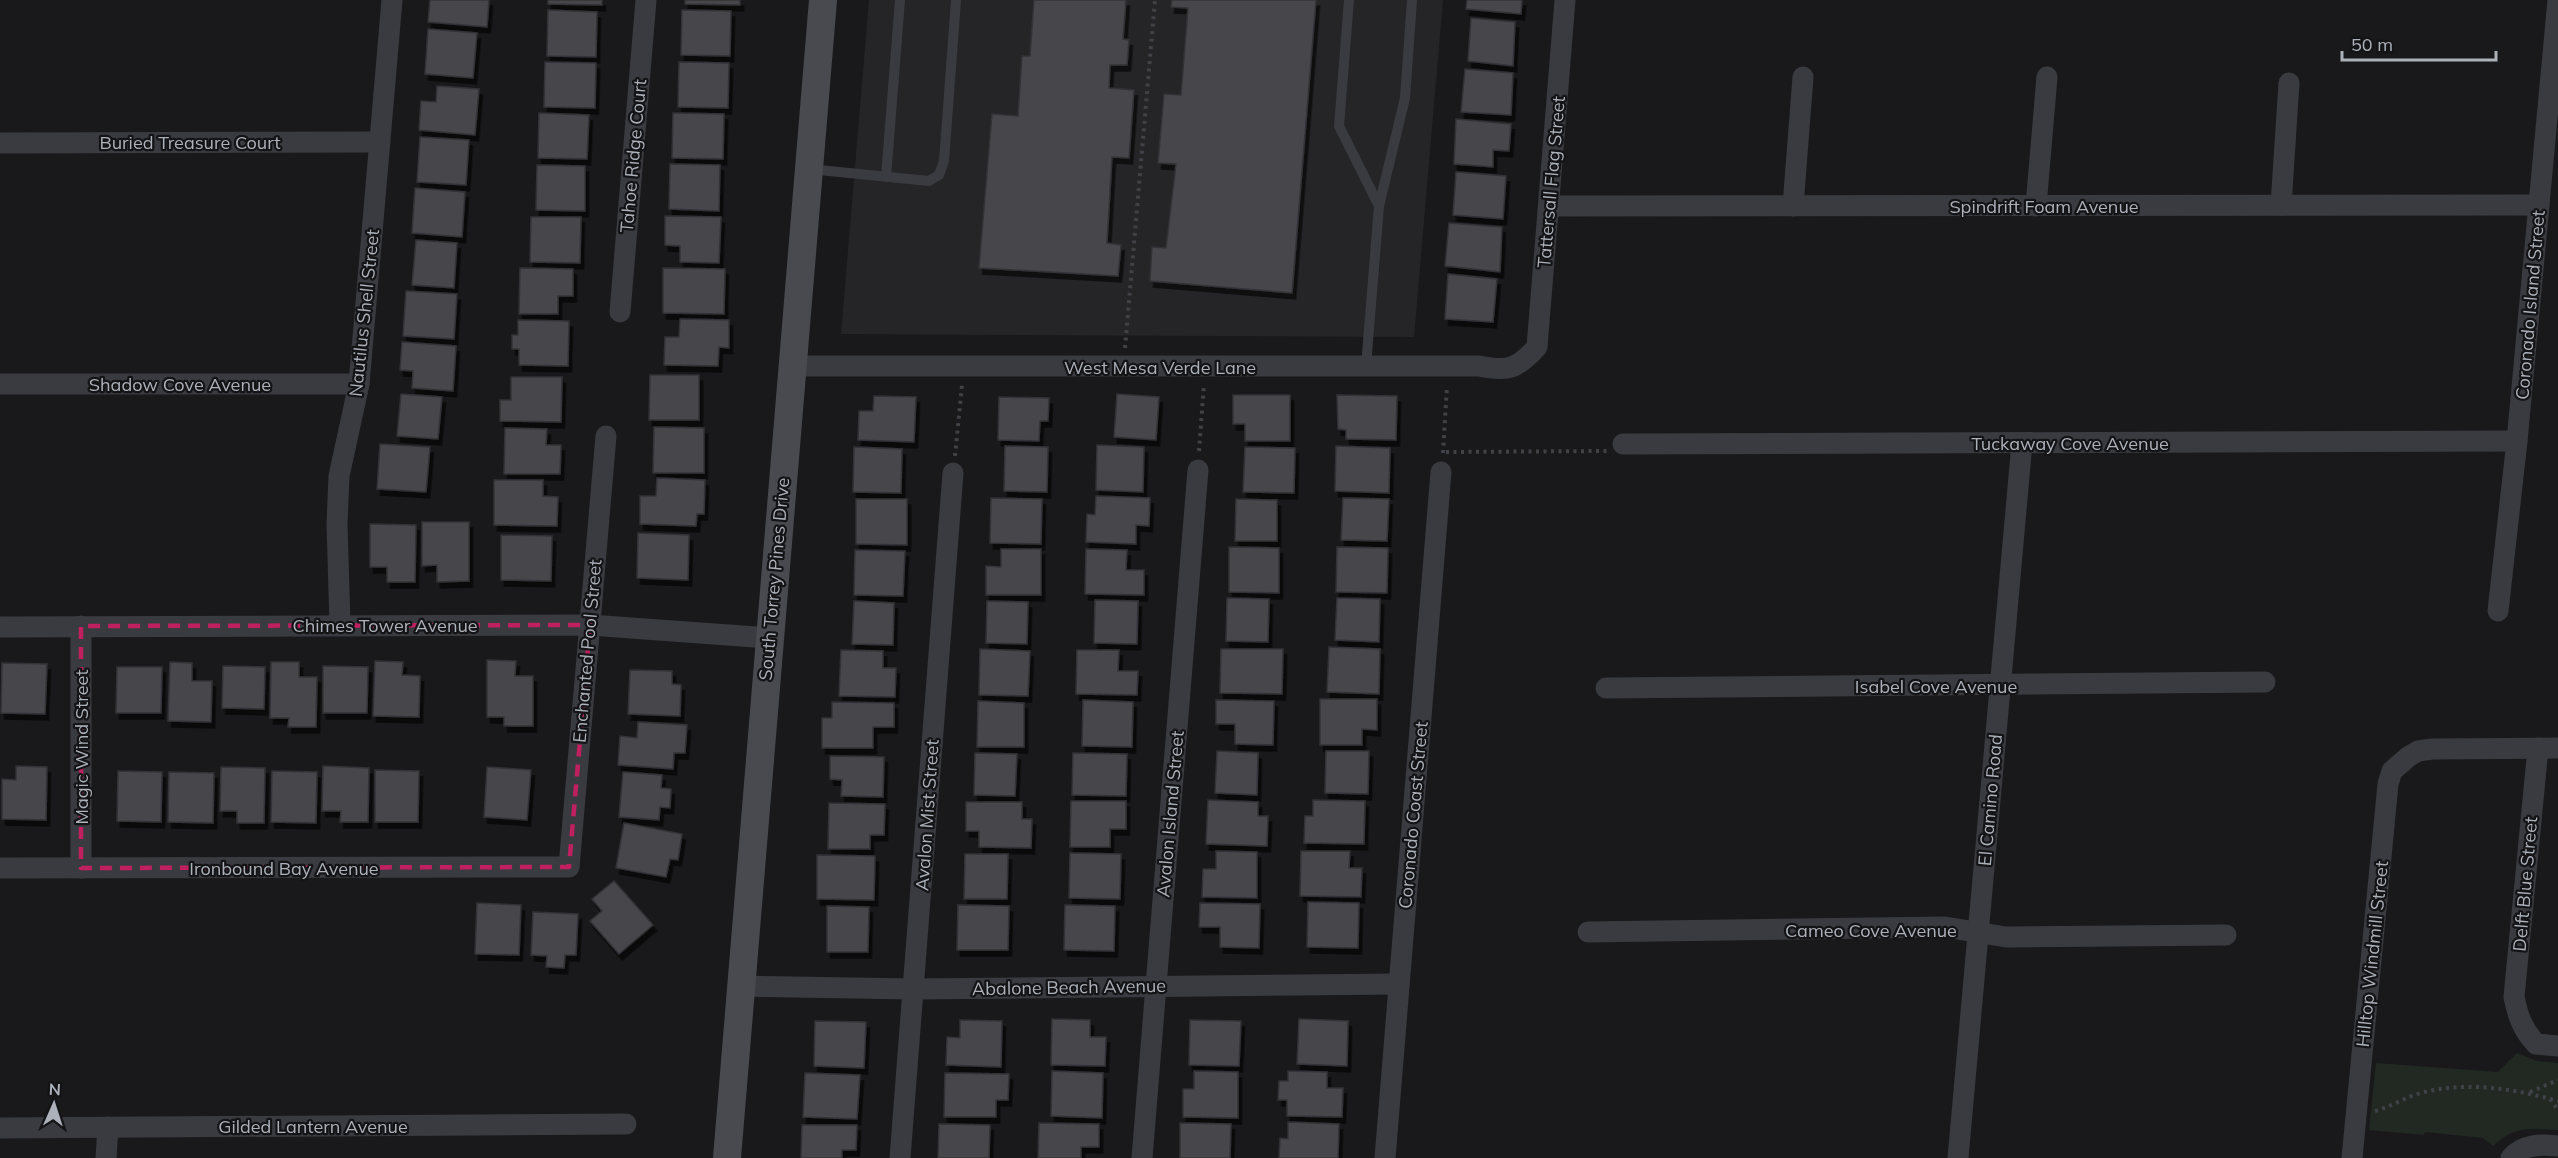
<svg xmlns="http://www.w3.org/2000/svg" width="2558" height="1158" font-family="Mulish,sans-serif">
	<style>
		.built { fill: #252528 }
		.green { fill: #212922 }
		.building { fill: #46474b; stroke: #333337; stroke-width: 1.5; filter: url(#shadow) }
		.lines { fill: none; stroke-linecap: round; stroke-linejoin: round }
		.path { stroke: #404247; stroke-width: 4; stroke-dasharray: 3 4.5; stroke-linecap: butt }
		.lane { stroke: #3a3b40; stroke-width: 10 }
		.street { stroke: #3a3b40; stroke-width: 21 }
		.secondary { stroke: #484a50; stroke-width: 28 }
		.marked { fill: none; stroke: #c12060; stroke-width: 4.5; stroke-dasharray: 12 8; stroke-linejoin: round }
		.labels { text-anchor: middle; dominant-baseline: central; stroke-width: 4.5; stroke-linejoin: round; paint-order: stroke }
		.street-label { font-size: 18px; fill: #acb1ba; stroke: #141416 }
	</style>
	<defs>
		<filter id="shadow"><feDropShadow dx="3.5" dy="6" stdDeviation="0" flood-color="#0009"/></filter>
	</defs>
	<rect width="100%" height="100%" fill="#19191b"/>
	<!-- built -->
	<polygon class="built" points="869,0 1443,0 1414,337 841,334"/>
	<!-- green -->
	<path class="green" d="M 2517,1053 L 2537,1061 L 2558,1063 L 2558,1130 C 2529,1128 2515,1126 2493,1146 L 2483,1138 L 2425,1132 L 2424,1135 L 2369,1130 L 2376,1063 L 2498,1072 Z"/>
	<!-- building -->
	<g class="building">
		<polygon points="430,0 489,0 487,27 428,22"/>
		<polygon points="548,0 602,0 602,5 548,4"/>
		<polygon points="685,0 740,0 740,5 685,4"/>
		<polygon points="1034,0 1126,0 1123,39 1129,40 1127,65 1110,65 1109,88 1134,90 1129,158 1112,157 1107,243 1121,245 1118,276 979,268 992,114 1018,116 1022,56 1030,56"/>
		<polygon points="1172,0 1316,0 1292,293 1150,281 1152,247 1166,248 1176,164 1158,163 1164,94 1181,95 1188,8 1171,7"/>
		<polygon points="1467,0 1522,0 1521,14 1466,9"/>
		<polygon points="548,10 597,12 596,57 547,56"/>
		<polygon points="682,10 731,11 730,56 681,55"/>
		<polygon points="1471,18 1515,22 1513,66 1468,61"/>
		<polygon points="428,29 477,33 473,78 425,74"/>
		<polygon points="545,62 596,63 595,108 544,107"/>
		<polygon points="679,62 729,63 728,108 678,107"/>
		<polygon points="1465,69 1513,73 1511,115 1461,112"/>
		<polygon points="437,86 479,89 475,135 419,130 421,101 436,102"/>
		<polygon points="539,113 589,115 587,159 538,158"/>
		<polygon points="673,113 724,114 723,159 672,158"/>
		<polygon points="1456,119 1511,124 1509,151 1493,150 1493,167 1454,164"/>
		<polygon points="420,137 469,140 466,185 417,182"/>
		<polygon points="670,164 720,165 719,211 669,209"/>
		<polygon points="537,165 585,166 585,211 536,210"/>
		<polygon points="1456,172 1506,176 1503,219 1453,215"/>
		<polygon points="415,188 465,192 462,237 412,233"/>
		<polygon points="665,216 721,217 719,263 680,262 680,246 665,245"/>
		<polygon points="531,217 581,217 580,263 530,262"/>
		<polygon points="1449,223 1502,227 1500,272 1445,266"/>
		<polygon points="416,240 457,243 454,288 412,285"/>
		<polygon points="520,268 573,269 573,296 558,296 558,314 519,314"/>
		<polygon points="663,268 725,269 724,314 663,313"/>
		<polygon points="1448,274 1497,279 1493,322 1445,319"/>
		<polygon points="406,291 457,294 454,339 403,336"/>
		<polygon points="680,319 729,320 729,348 719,347 718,366 664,365 665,337 679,337"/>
		<polygon points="518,320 569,321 568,366 519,365 519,349 512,349 512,335 518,335"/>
		<polygon points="402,342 456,346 453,391 412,388 413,371 400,370"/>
		<polygon points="650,375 699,375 699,420 649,420"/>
		<polygon points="511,377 562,377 561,422 500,421 500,400 511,400"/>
		<polygon points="401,394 442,397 438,439 397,436"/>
		<polygon points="1117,394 1159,397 1156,440 1114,437"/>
		<polygon points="1233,395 1290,395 1290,441 1245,441 1245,424 1233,424"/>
		<polygon points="1337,395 1397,396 1396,440 1346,439 1346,430 1338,429"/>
		<polygon points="874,396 916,397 914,442 858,440 859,411 873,411"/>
		<polygon points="999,397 1049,398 1048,421 1040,421 1039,441 998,440"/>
		<polygon points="654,427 704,428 704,473 653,473"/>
		<polygon points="505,428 547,429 546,445 561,445 560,474 504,474"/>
		<polygon points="380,444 430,447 426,492 377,489"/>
		<polygon points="1097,445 1144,447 1143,492 1096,490"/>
		<polygon points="1005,446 1048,447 1047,492 1004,491"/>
		<polygon points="1336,446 1390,448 1389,493 1335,491"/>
		<polygon points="854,447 902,449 901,493 853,492"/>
		<polygon points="1245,447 1295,448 1294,493 1243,492"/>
		<polygon points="657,478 705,480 704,514 697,514 696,526 640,524 640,496 656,496"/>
		<polygon points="494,480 543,480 543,496 558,497 557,526 494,525"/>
		<polygon points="1096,496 1150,498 1149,526 1136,525 1136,544 1086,542 1087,514 1095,515"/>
		<polygon points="991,498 1042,499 1041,544 990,543"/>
		<polygon points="1343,498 1389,499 1387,541 1341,540"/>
		<polygon points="856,499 907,499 907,545 856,544"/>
		<polygon points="1236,499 1277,500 1277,541 1235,541"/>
		<polygon points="422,522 469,522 469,581 437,582 437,565 422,566"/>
		<polygon points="370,524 416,525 415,582 387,582 387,567 370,567"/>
		<polygon points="638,533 689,535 688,580 637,578"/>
		<polygon points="501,535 552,536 551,581 501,580"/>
		<polygon points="1229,547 1279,548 1279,593 1229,592"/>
		<polygon points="1337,547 1388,548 1387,593 1336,592"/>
		<polygon points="1001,549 1041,549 1041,595 986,595 986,566 1001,567"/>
		<polygon points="1086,549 1127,550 1126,570 1144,570 1144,595 1085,594"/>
		<polygon points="855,550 905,551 903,596 854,595"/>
		<polygon points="1227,598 1269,599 1268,642 1226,641"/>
		<polygon points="1337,598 1380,599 1379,642 1335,640"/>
		<polygon points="1095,600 1138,601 1137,644 1094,643"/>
		<polygon points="854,601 894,603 893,645 852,644"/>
		<polygon points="987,601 1028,602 1027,644 986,643"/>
		<polygon points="1329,647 1380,649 1379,694 1327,692"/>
		<polygon points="980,649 1030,651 1028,696 979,695"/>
		<polygon points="1221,649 1283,649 1282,694 1220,693"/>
		<polygon points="841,650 883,651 883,668 896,668 895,697 839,696"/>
		<polygon points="1077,650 1119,650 1118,671 1138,671 1137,695 1076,694"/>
		<polygon points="487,660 516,661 515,676 533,676 533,726 504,726 504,717 487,717"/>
		<polygon points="375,661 403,662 402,675 420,676 419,717 373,716"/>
		<polygon points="170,662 192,663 192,681 212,681 211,722 168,721"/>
		<polygon points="271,662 299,662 299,677 317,677 316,727 288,727 289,718 270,718"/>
		<polygon points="2,663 47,664 45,714 1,713"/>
		<polygon points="223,666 265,667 264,709 222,708"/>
		<polygon points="323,666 368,667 367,713 323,713"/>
		<polygon points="117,667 162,667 161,713 116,713"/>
		<polygon points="630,670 672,671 672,684 681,685 680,716 628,714"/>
		<polygon points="1320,699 1377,699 1377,730 1362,729 1362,745 1320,745"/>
		<polygon points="1083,700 1133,702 1132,747 1082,746"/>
		<polygon points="1216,700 1274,701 1273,745 1235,744 1235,724 1216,724"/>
		<polygon points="978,701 1024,703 1024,747 977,747"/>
		<polygon points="832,702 894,703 894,727 873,727 873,748 822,748 822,718 832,718"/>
		<polygon points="638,722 687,725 685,753 674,753 673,769 618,765 620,736 637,738"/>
		<polygon points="1217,751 1258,753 1257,795 1215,793"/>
		<polygon points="1326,751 1369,751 1368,794 1325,793"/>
		<polygon points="975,753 1017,754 1015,796 974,795"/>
		<polygon points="1073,753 1127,754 1126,796 1072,795"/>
		<polygon points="830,756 884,757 883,797 841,796 842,780 830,779"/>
		<polygon points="16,766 47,767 46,820 2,819 2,779 16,780"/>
		<polygon points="323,766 369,768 368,822 340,822 341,811 322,811"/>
		<polygon points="221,767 265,768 264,823 237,823 237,811 220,811"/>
		<polygon points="487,767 531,770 527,820 484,817"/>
		<polygon points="375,770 419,771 418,822 375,822"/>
		<polygon points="118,771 162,772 161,822 117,821"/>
		<polygon points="272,771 317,772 316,823 271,822"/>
		<polygon points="169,772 214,773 213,823 168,822"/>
		<polygon points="623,772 662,775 661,788 671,789 670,808 660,807 659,820 619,817"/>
		<polygon points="1208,800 1258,802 1258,816 1268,816 1267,846 1206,844"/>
		<polygon points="1313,800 1365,801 1364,844 1304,843 1305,816 1313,816"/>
		<polygon points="1071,801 1126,801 1126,829 1110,829 1110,847 1070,847"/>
		<polygon points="966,802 1022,802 1022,819 1032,819 1031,848 979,847 979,831 966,831"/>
		<polygon points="829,803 885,804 884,835 870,835 870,849 828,849"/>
		<polygon points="624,823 682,834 678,860 670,859 666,877 616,868"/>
		<polygon points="1216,851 1257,852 1257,898 1202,897 1203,869 1216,869"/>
		<polygon points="1301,851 1350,851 1349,868 1362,868 1361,897 1300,896"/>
		<polygon points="1070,853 1121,854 1120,899 1069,898"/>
		<polygon points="965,854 1008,854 1007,899 964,899"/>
		<polygon points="817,855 875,856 874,900 817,899"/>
		<polygon points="614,881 653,925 619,954 590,921 602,911 592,899"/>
		<polygon points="1308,902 1359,903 1358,948 1307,947"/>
		<polygon points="477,903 521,905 519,955 475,954"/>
		<polygon points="1200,903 1260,904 1259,948 1220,947 1220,927 1199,927"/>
		<polygon points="958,905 1009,906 1008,950 957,950"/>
		<polygon points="1065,905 1115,906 1114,951 1064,950"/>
		<polygon points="827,906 869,907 868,952 827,952"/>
		<polygon points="533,912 578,914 576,955 565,955 564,968 546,967 547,956 531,955"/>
		<polygon points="1052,1019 1090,1020 1090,1037 1106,1037 1105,1066 1051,1065"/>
		<polygon points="1299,1019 1348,1021 1347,1066 1297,1064"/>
		<polygon points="960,1020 1002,1021 1001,1067 946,1065 947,1037 960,1038"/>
		<polygon points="1190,1020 1241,1021 1239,1066 1189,1065"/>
		<polygon points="815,1021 866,1022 864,1068 814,1066"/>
		<polygon points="1052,1071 1103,1073 1102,1118 1051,1116"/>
		<polygon points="1194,1071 1238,1072 1238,1118 1183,1117 1183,1089 1194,1089"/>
		<polygon points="1288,1071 1327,1072 1327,1088 1343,1088 1342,1117 1287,1116 1287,1100 1278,1100 1279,1081 1288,1081"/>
		<polygon points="805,1073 860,1075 857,1119 803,1117"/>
		<polygon points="945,1073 1009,1074 1008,1100 996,1100 996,1117 944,1117"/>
		<polygon points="1288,1122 1339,1124 1338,1158 1279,1158 1280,1138 1288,1139"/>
		<polygon points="1039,1123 1099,1124 1099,1147 1081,1147 1081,1158 1038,1158"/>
		<polygon points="1180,1123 1231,1124 1230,1158 1180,1158"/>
		<polygon points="939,1124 990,1125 989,1158 938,1158"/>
		<polygon points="802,1125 857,1125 856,1150 842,1150 842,1158 801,1158"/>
	</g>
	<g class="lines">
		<!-- path -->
		<g class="path">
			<polyline points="1125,348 1155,0"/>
			<polyline points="1199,451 1204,384"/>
			<polyline points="1446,452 1607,451"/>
			<polyline points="1443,453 1447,386"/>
			<polyline points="955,456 962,385"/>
			<polyline points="2530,1092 2558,1080"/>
			<polyline points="2550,1099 2558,1110"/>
			<path d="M 2375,1111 C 2389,1107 2401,1100 2414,1095 C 2461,1080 2512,1088 2558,1101"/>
		</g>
		<!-- lane -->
		<g class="lane">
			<polyline points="1349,0 1339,126 1379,206"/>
			<polyline points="809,169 929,181 939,175 944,161 956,0"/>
			<polyline points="886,177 900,0"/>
			<polyline points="1366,366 1379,206 1405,98 1412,0"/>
		</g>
		<!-- street -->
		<g class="street">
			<polyline points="0,143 380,142"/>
			<polyline points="2281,205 2289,83"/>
			<polyline points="1549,206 2539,205"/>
			<polyline points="1793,206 1803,77"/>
			<polyline points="2036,206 2047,77"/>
			<polyline points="620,312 646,0"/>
			<path d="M 791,366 L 1479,366 C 1508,372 1517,369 1537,347 L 1565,0"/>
			<polyline points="0,384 359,384"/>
			<polyline points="1623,444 2517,441"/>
			<polyline points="2498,611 2517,441 2558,0"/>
			<polyline points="340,625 337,524 339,476 359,384 392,0"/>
			<polyline points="81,626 81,868"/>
			<polyline points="0,627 590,625 769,638"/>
			<polyline points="1606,688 2265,682"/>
			<path d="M 2538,748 L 2514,997 C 2518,1016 2522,1029 2536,1044 L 2558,1046"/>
			<polyline points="0,868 569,867 606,436"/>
			<polyline points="1588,932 1945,927 2006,937 2226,935"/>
			<polyline points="739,986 914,989 1399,984"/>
			<polyline points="0,1128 626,1124"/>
			<polyline points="106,1158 108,1127"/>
			<polyline points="900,1158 953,473"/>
			<polyline points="1142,1158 1198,470"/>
			<polyline points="1385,1158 1441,472"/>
			<polyline points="1958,1158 2022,443"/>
			<polyline points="2352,1158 2388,784 2392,771 2408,757 2418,751 2432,749 2558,748"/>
			<path d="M 2511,1158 C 2522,1144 2541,1144 2558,1146"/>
		</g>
		<!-- secondary -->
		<polyline class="secondary" points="727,1158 823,0"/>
	</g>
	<!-- marked area -->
	<path class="marked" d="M 590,625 L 569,867 L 81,868 L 81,626 Z"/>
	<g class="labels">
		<!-- street labels -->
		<g class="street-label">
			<text x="190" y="142">Buried Treasure Court</text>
			<text transform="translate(633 156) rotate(-85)">Tahoe Ridge Court</text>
			<text transform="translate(1551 182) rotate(-85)">Tattersall Flag Street</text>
			<text x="2044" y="206">Spindrift Foam Avenue</text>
			<text transform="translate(2530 305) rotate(-85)">Coronado Island Street</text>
			<text transform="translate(364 313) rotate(-84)">Nautilus Shell Street</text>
			<text x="1160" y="367">West Mesa Verde Lane</text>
			<text x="180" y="384">Shadow Cove Avenue</text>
			<text x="2070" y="443">Tuckaway Cove Avenue</text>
			<text transform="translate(774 579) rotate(-85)">South Torrey Pines Drive</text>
			<text x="385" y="625">Chimes Tower Avenue</text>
			<text transform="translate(587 651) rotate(-85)">Enchanted Pool Street</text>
			<text x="1936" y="686">Isabel Cove Avenue</text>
			<text transform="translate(81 747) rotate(-90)">Magic Wind Street</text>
			<text transform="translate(1990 800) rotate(-85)">El Camino Road</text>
			<text transform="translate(1170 814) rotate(-85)">Avalon Island Street</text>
			<text transform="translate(927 815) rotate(-86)">Avalon Mist Street</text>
			<text transform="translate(1413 815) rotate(-85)">Coronado Coast Street</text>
			<text x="284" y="868">Ironbound Bay Avenue</text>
			<text transform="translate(2525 884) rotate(-85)">Delft Blue Street</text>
			<text x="1871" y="930">Cameo Cove Avenue</text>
			<text transform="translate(2372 954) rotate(-84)">Hilltop Windmill Street</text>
			<text transform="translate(1069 987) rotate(-1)">Abalone Beach Avenue</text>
			<text x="313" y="1126">Gilded Lantern Avenue</text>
		</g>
	</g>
	<!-- north arrow -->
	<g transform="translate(54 1104) rotate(3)" stroke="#141416" stroke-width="4.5" paint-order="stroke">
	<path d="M0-4.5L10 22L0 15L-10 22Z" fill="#acb1ba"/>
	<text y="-9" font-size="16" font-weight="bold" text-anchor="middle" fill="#acb1ba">N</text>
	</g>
	<!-- scale -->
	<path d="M2342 51v9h154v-9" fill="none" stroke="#acb1ba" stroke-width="3"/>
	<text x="2351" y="51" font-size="18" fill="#acb1ba" stroke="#141416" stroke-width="4.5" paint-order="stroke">50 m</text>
</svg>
